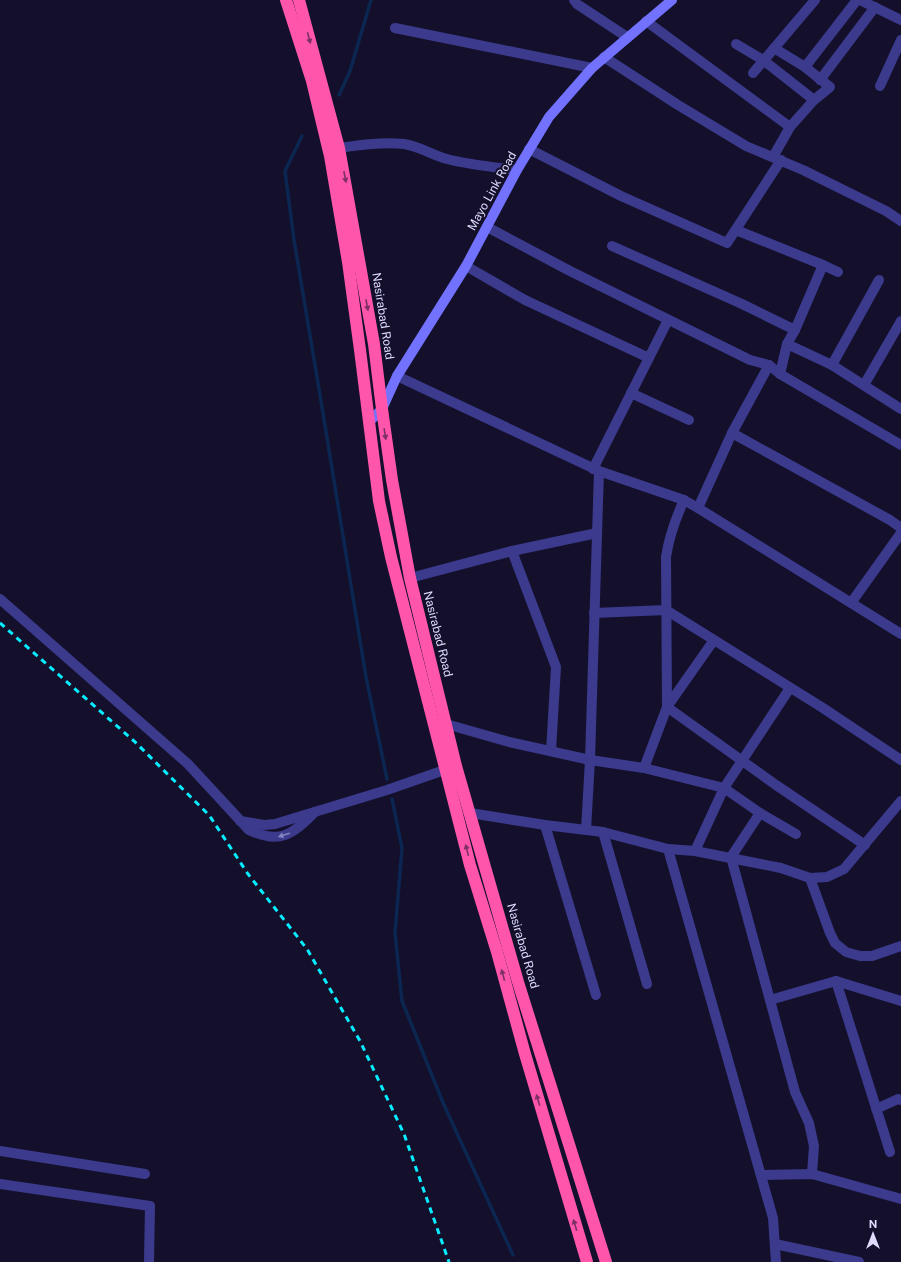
<svg xmlns="http://www.w3.org/2000/svg" width="901" height="1262" font-family="'Public Sans',sans-serif">
	<style>
		.lines { fill: none; stroke-linecap: round; stroke-linejoin: round }
		.stream { stroke: #0b2650; stroke-width: 3.5 }
		.street { stroke: #3b3a8c; stroke-width: 10 }
		.secondary { stroke: #7272ff; stroke-width: 10 }
		.highway { stroke: #ff56ab; stroke-width: 12 }
		.rail { stroke: #07ecff; stroke-width: 3; stroke-dasharray: 6 5; stroke-linecap: butt }
		.oneway { fill: #7e3065 }
		.oneway2 { fill: #8482c0 }
		.labels { text-anchor: middle; dominant-baseline: central; stroke-width: 4; stroke-linejoin: round; paint-order: stroke }
		.street-label { font-size: 12px; fill: #dedbff; stroke: #14102c }
	</style>
	<rect width="100%" height="100%" fill="#14102c"/>
	<g class="lines">
		<!-- stream -->
		<g class="stream">
			<polyline points="339,95 350,71 371,0"/>
			<polyline points="302,136 285,171 294,240 321,401 366,677 387,779"/>
			<polyline points="392,799 402,848 395,933 402,1001 444,1105 513,1255"/>
		</g>
		<!-- street -->
		<g class="street">
			<polyline points="574,0 577,4 627,37"/>
			<polyline points="860,0 901,20"/>
			<polyline points="646,21 790,127"/>
			<polyline points="395,28 592,68"/>
			<polyline points="736,44 763,60 814,100"/>
			<polyline points="604,57 678,105 746,146 803,170 886,211 901,221"/>
			<polyline points="805,67 857,0"/>
			<polyline points="753,73 815,0"/>
			<polyline points="820,80 875,7"/>
			<polyline points="880,86 901,40"/>
			<path d="M 339,148 C 361,145 382,142 404,144 C 419,146 432,155 447,159 C 470,165 494,167 517,170"/>
			<polyline points="529,149 621,196 727,243 781,160"/>
			<polyline points="773,157 790,127 814,100 830,87 805,67 774,48"/>
			<polyline points="487,227 570,271 750,360 769,365 780,374 901,445"/>
			<polyline points="736,230 823,265 838,272"/>
			<polyline points="612,246 742,304 795,330"/>
			<polyline points="823,265 795,330 787,344 832,365 901,409"/>
			<polyline points="466,266 525,300 649,358"/>
			<polyline points="769,365 732,433 698,508 901,634"/>
			<polyline points="832,365 879,280"/>
			<polyline points="780,374 787,344"/>
			<polyline points="397,376 599,471 684,500 698,508"/>
			<polyline points="864,385 901,321"/>
			<polyline points="631,393 689,420"/>
			<polyline points="732,433 890,520 901,528"/>
			<polyline points="593,469 668,320"/>
			<path d="M 684,500 C 675,520 669,536 666,557 L 667,707 L 776,785 L 865,845"/>
			<polyline points="512,551 556,667 551,751"/>
			<polyline points="410,578 512,551 597,533"/>
			<path d="M 0,599 L 188,764 L 249,830 C 280,845 293,834 315,812"/>
			<polyline points="851,603 901,533"/>
			<polyline points="594,613 666,610 823,708 901,760"/>
			<polyline points="446,724 509,742 590,760 644,768 724,788 760,813 796,834"/>
			<polyline points="644,768 667,707 714,640"/>
			<polyline points="470,813 545,825 603,832 668,849 695,851 781,868 810,878 827,877 844,869 901,801"/>
			<polyline points="760,813 731,857 795,1092 809,1123 814,1146 812,1174"/>
			<polyline points="240,821 264,825 275,824 387,790 453,767"/>
			<polyline points="545,825 596,995"/>
			<polyline points="586,830 590,760 599,471"/>
			<polyline points="603,832 647,984"/>
			<polyline points="668,849 773,1218 776,1262"/>
			<polyline points="695,851 724,788 790,688"/>
			<polyline points="810,878 830,933 835,943 846,952 860,956 872,956 901,946"/>
			<polyline points="836,981 890,1152"/>
			<polyline points="770,1000 836,981 901,1001"/>
			<polyline points="876,1109 898,1099 901,1100"/>
			<polyline points="0,1151 145,1174"/>
			<polyline points="761,1175 812,1174 901,1199"/>
			<polyline points="0,1184 150,1206 149,1262"/>
			<polyline points="775,1244 859,1262"/>
		</g>
		<!-- secondary -->
		<polyline class="secondary" points="369,422 382,409 397,376 466,266 517,170 549,117 592,68 672,0"/>
		<!-- highway -->
		<g class="highway">
			<polyline points="286,0 312,81 330,156 348,262 360,350 379,501 391,557 470,865 497,952 525,1054 587,1262"/>
			<polyline points="299,0 339,148 374,344 382,409 392,480 410,578 456,766 518,982 606,1262"/>
		</g>
		<!-- rail -->
		<polyline class="rail" points="0,623 134,741 209,815 248,874 307,949 360,1041 404,1134 449,1262"/>
	</g>
	<!-- one-way arrows -->
	<defs><path id="oneway-solid" d="M-6-.8H1V-3.2L6.5 0L1 3.2V.8H-6Z"/></defs>
	<g class="oneway">
		<use href="#oneway-solid" transform="translate(309 38) rotate(75)"/>
		<use href="#oneway-solid" transform="translate(345 177) rotate(79)"/>
		<use href="#oneway-solid" transform="translate(367 305) rotate(80)"/>
		<use href="#oneway-solid" transform="translate(385 434) rotate(81)"/>
		<use href="#oneway-solid" transform="translate(467 850) rotate(-104)"/>
		<use href="#oneway-solid" transform="translate(503 975) rotate(-105)"/>
		<use href="#oneway-solid" transform="translate(538 1100) rotate(-107)"/>
		<use href="#oneway-solid" transform="translate(575 1225) rotate(-107)"/>
	</g>
	<use class="oneway2" href="#oneway-solid" transform="translate(284 835) rotate(163)"/>
	<g class="labels">
		<!-- street labels -->
		<g class="street-label">
			<text transform="translate(492 191) rotate(-61)">Mayo Link Road</text>
			<text transform="translate(383 316) rotate(81)">Nasirabad Road</text>
			<text transform="translate(438 634) rotate(76)">Nasirabad Road</text>
			<text transform="translate(523 946) rotate(74)">Nasirabad Road</text>
		</g>
	</g>
	<!-- north arrow -->
	<g transform="translate(873 1234)" stroke="#14102c" stroke-width="3" paint-order="stroke">
	<path d="M0-3L7 15L0 10L-7 15Z" fill="#dedbff"/>
	<text y="-6" font-size="11" font-weight="bold" text-anchor="middle" fill="#dedbff">N</text>
	</g>
</svg>
